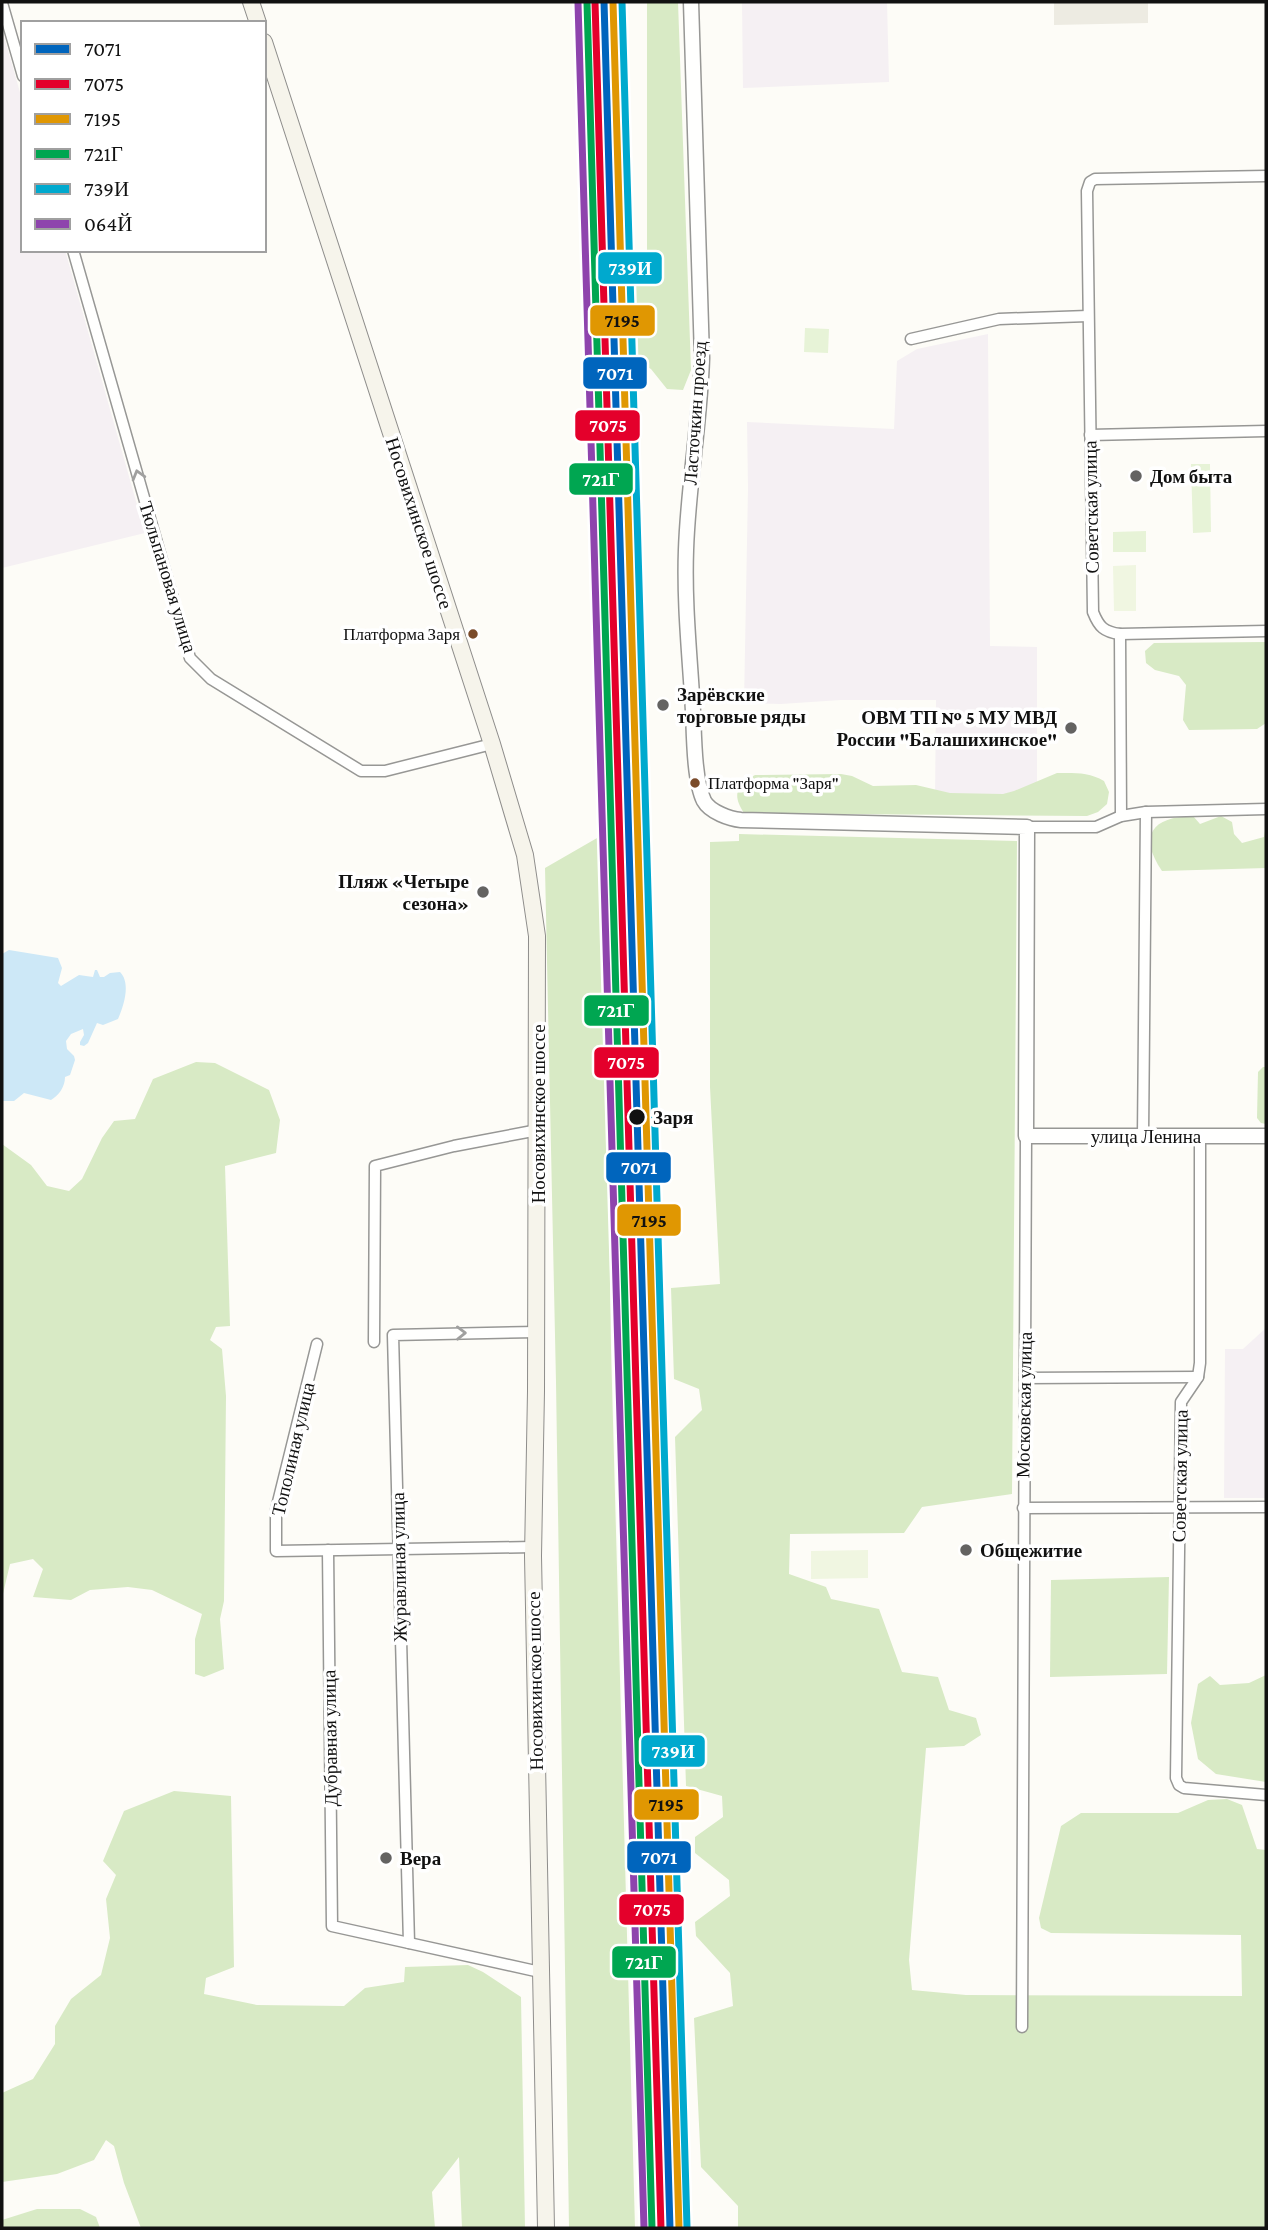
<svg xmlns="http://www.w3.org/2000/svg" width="1268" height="2230" font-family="'Crimson Pro',serif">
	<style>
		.industrial { fill: #f5f0f3 }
		.green { fill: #e7f3d7 }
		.forest { fill: #d8eac5 }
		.pitch { fill: #f0f6e1 }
		.plaza { fill: #edebe2 }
		.water { fill: #cde8f7 }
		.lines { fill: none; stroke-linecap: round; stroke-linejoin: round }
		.minor-casing { stroke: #979795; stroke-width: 13 }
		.tertiary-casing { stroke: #979795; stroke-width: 17 }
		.secondary-casing { stroke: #8e8d8b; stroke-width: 18 }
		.minor { stroke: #fffffe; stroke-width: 10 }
		.tertiary { stroke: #fffffe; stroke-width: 14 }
		.secondary { stroke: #f6f4eb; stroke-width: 16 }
		.rail-1-casing { stroke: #fff; stroke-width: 12 }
		.rail-2-casing { stroke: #fff; stroke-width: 12 }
		.rail-3-casing { stroke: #fff; stroke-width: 12 }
		.rail-4-casing { stroke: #fff; stroke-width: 12 }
		.rail-5-casing { stroke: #fff; stroke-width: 12 }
		.rail-6-casing { stroke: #fff; stroke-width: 12 }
		.rail-1 { stroke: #0065bd; stroke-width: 7 }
		.rail-2 { stroke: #e4002b; stroke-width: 7 }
		.rail-3 { stroke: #e09702; stroke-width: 7 }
		.rail-4 { stroke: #00a651; stroke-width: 7 }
		.rail-5 { stroke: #00a9ce; stroke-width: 7 }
		.rail-6 { stroke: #8e44ad; stroke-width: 7 }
		.oneway { stroke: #a0a09f }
		.poi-dot { fill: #646362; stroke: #fff; stroke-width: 2.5 }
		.bus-dot { fill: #7a4b2a; stroke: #fff; stroke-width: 2.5 }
		.stop-dot { fill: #111; stroke: #fff; stroke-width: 2.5 }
		.labels { text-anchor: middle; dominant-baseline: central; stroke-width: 7; stroke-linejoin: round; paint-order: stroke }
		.bus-label { font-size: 17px; fill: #111; stroke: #fff; text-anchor: end }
		.street-label { font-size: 19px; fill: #111; stroke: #fff }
		.poi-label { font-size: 19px; font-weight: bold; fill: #111; stroke: #fff; text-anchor: start }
		.stop-label { font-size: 19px; font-weight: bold; fill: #111; stroke: #fff; text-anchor: start }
		.line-badge { stroke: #fff; stroke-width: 2.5 }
		.badge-label { font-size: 19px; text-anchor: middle; font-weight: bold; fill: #fff }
		.pale-badge-label { font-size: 19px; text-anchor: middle; font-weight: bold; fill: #111 }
	</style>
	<rect width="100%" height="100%" fill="#fdfcf7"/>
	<!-- industrial -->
	<g class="industrial">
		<polygon points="742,2 887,2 889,82 743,88"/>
		<polygon points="2,29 23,103 23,250 65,250 145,533 2,568"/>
		<polygon points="988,334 990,646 1037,647 1037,797 935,798 936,700 841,700 781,704 744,703 748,488 747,422 894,429 897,361 917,349"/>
		<polygon points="1266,1328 1266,1498 1224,1498 1225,1349 1243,1349"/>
	</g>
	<!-- green -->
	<g class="green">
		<polygon points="805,328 829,329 828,353 804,352"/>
		<polygon points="1191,464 1210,464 1211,532 1193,533"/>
		<polygon points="1146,531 1146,552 1113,552 1113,532"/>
	</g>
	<!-- forest -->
	<g class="forest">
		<polygon points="647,2 678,2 691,370 683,390 667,389 651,369 633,359 630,289 647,267"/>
		<polygon points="1266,642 1266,723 1257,729 1189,730 1183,720 1186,685 1179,676 1155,670 1146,663 1145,651 1154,643"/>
		<path d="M 1057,773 C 1075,773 1089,772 1104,781 L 1109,792 L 1107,804 L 1098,812 L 1087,816 L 744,813 C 732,795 736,785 755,775 L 841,774 L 852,776 L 873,786 L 916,785 L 950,793 L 1003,794 L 1014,791 Z"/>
		<path d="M 1193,816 L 1200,824 L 1221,816 L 1232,822 L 1234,834 L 1242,843 L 1264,837 L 1266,825 L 1266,868 L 1162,871 C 1138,835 1152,817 1193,816 Z"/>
		<polygon points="604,834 611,1348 635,2228 569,2228 556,1382 545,868"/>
		<polygon points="739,834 1017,841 1012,1494 922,1507 904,1533 790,1534 789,1574 826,1587 831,1599 879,1609 902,1672 938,1677 949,1710 976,1718 981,1735 964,1746 926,1748 909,1960 912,1990 966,1995 1242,1996 1241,1935 1051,1933 1041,1928 1039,1918 1061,1826 1081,1813 1178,1813 1208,1800 1227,1799 1242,1805 1257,1849 1266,1850 1266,2228 738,2228 738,2206 701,2167 694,2018 733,2006 730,1973 696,1936 695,1922 730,1896 729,1880 695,1853 695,1837 723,1817 722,1796 686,1786 675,1437 702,1410 699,1389 674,1379 671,1288 720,1284 710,1087 710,842 739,841"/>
		<polygon points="196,1062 215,1063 269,1090 280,1120 276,1153 225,1166 230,1326 216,1327 210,1340 222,1349 226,1396 224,1601 220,1619 224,1669 204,1677 195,1674 195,1639 202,1614 152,1590 128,1587 90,1590 71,1600 33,1597 43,1569 33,1559 10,1564 2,1598 2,1144 31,1165 47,1186 69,1191 82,1179 102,1138 114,1121 135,1119 153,1079"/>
		<polygon points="1263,1067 1266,1067 1266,1124 1261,1123 1257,1118 1258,1072"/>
		<polygon points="1169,1577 1167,1674 1050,1677 1051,1580"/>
		<polygon points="1266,1675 1266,1782 1216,1774 1198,1759 1191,1723 1198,1684 1210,1676 1220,1685 1249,1683"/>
		<polygon points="174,1791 231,1796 234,1967 206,1978 204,1994 257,2005 344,2006 365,1988 404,1982 405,1967 468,1965 483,1972 521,1997 525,2228 462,2228 459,2157 432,2192 435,2228 141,2228 124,2183 114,2146 106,2140 94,2160 57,2174 2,2182 2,2093 33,2079 55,2044 55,2026 71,1999 101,1975 110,1938 106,1899 116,1875 103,1861 124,1811"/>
		<polygon points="37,2209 80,2209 96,2217 100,2228 2,2228 2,2220"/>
	</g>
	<!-- pitch -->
	<g class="pitch">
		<polygon points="1136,565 1136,611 1114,611 1113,566"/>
		<polygon points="868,1550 868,1578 811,1579 811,1551"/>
	</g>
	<!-- plaza -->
	<polygon class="plaza" points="1054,2 1148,2 1148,23 1054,25"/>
	<!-- water -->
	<path class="water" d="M 9,950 L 58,958 L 62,968 L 58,983 L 61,986 L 79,975 L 93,977 L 95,970 L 97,970 L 100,977 L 104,977 L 110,973 L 120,972 C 131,983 124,1005 118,1019 L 103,1025 L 97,1023 L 88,1043 L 84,1046 L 80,1045 L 80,1042 L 84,1035 L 83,1029 L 71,1034 L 66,1041 L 67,1049 L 74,1056 L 75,1060 L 70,1075 L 65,1077 C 65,1087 59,1095 51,1100 L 24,1093 L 14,1101 L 2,1101 L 2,954 Z"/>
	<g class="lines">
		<!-- minor casing -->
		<g class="minor-casing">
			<g id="minor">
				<polyline points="2,3 23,76"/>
				<path d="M 1266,176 L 1095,179 L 1090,182 L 1087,191 L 1093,612 C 1099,627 1104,632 1120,634 L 1266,631"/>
				<polyline points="73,250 190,658 211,679 361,771 385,771 492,744"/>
				<polyline points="911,339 999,319 1088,316"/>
				<polyline points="1090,435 1266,431"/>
				<polyline points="1120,634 1121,816"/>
				<polyline points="1027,827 1096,827 1121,816 1146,812 1266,809"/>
				<polyline points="1143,1136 1146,812"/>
				<polyline points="1200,1137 1200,1363 1198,1377 1181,1402 1176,1778 1179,1785 1184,1788 1266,1795"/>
				<polyline points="374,1342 375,1166 454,1146 538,1130"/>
				<polyline points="317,1344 276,1510 276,1551 533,1547"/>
				<polyline points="1025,1378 1198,1377"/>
				<polyline points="1023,1508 1266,1507"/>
				<polyline points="328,1550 332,1926 540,1972"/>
				<polyline points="409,1943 393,1335 537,1332"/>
				<polyline points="1022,2027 1026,1136"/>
			</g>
		</g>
		<!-- tertiary casing -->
		<g class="tertiary-casing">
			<path id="tertiary" d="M 691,2 L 702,358 C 700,423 688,486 686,550 C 684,604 690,658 693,711 C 694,734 694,781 704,801 C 710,812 730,819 741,820 L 1027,827 L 1026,1136 L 1266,1136"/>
		</g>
		<!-- secondary casing -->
		<g class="secondary-casing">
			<g id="secondary">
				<polyline points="251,2 258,23"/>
				<polyline points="264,42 492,744 525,855 537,936 536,1391 533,1556 546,2228"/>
			</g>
		</g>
		<!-- minor -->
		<use href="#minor" class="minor"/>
		<!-- tertiary -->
		<use href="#tertiary" class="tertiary"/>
		<!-- secondary -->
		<use href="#secondary" class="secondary"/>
		<!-- rail-1 casing -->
		<g class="rail-1-casing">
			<polyline id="rail-1" points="604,2 670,2228"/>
		</g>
		<!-- rail-2 casing -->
		<g class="rail-2-casing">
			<polyline id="rail-2" points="595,2 661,2228"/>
		</g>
		<!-- rail-3 casing -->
		<g class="rail-3-casing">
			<polyline id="rail-3" points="613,2 679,2228"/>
		</g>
		<!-- rail-4 casing -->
		<g class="rail-4-casing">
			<polyline id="rail-4" points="587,3 652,2228"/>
		</g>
		<!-- rail-5 casing -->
		<g class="rail-5-casing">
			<polyline id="rail-5" points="622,2 687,2227"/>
		</g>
		<!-- rail-6 casing -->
		<g class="rail-6-casing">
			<polyline id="rail-6" points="578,3 644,2228"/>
		</g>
		<!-- rail-1 -->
		<use href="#rail-1" class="rail-1"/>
		<!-- rail-2 -->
		<use href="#rail-2" class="rail-2"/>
		<!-- rail-3 -->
		<use href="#rail-3" class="rail-3"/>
		<!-- rail-4 -->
		<use href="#rail-4" class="rail-4"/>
		<!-- rail-5 -->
		<use href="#rail-5" class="rail-5"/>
		<!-- rail-6 -->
		<use href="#rail-6" class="rail-6"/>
	</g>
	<!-- one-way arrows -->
	<defs><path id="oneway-chevron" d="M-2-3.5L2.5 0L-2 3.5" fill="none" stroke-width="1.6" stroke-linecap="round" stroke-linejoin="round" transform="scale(1.75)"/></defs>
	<g class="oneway">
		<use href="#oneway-chevron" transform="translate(138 475) rotate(-106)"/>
		<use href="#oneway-chevron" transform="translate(461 1333) rotate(-1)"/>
	</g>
	<!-- markers -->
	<g class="poi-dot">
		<circle cx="1136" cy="476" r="7"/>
		<circle cx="663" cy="705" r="7"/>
		<circle cx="1071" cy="728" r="7"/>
		<circle cx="483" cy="892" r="7"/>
		<circle cx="966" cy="1550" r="7"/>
		<circle cx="386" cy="1858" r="7"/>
	</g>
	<g class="bus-dot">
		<circle cx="473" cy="634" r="6"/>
		<circle cx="695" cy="783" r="6"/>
	</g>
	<circle class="stop-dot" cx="637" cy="1117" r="9"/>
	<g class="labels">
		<!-- bus labels -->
		<g class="bus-label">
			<text x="460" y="634">Платформа Заря</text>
			<text x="708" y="783" text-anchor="start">Платформа "Заря"</text>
		</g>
		<!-- street labels -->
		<g class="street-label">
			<text transform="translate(695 413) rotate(-86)">Ласточкин проезд</text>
			<text transform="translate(1091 507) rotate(-91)">Советская улица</text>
			<text transform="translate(419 523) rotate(72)">Носовихинское шоссе</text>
			<text transform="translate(168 577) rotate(73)">Тюльпановая улица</text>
			<text transform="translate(538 1114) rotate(-90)">Носовихинское шоссе</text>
			<text x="1146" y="1136">улица Ленина</text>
			<text transform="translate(1024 1405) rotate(-89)">Московская улица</text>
			<text transform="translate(293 1449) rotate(-77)">Тополиная улица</text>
			<text transform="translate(1180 1476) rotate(-89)">Советская улица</text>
			<text transform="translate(399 1567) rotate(-91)">Журавлиная улица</text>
			<text transform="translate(535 1681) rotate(-91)">Носовихинское шоссе</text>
			<text transform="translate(330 1738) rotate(-91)">Дубравная улица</text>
		</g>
		<!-- poi labels -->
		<g class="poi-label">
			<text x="1150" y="476">Дом быта</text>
			<text x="677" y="694">Зарёвские<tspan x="677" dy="22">торговые ряды</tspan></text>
			<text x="1057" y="717" text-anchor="end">ОВМ ТП № 5 МУ МВД<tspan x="1057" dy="22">России "Балашихинское"</tspan></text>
			<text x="469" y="881" text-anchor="end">Пляж «Четыре<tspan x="469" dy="22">сезона»</tspan></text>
			<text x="980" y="1550">Общежитие</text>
			<text x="400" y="1858">Вера</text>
		</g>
		<!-- stop labels -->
		<g class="stop-label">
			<text x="653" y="1117">Заря</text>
		</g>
	</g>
	<g class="line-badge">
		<rect x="597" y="251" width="66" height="34" rx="7" fill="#00a9ce"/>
		<rect x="589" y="304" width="67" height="33" rx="7" fill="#e09702"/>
		<rect x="582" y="356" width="66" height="34" rx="7" fill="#0065bd"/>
		<rect x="574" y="409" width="67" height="33" rx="7" fill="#e4002b"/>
		<rect x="568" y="462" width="66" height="34" rx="7" fill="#00a651"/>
		<rect x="583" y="994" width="67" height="33" rx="7" fill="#00a651"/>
		<rect x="593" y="1046" width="67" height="33" rx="7" fill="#e4002b"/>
		<rect x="605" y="1151" width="67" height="33" rx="7" fill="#0065bd"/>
		<rect x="616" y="1203" width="66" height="34" rx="7" fill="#e09702"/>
		<rect x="640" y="1734" width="66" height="34" rx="7" fill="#00a9ce"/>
		<rect x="633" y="1788" width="67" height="33" rx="7" fill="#e09702"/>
		<rect x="626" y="1840" width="66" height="34" rx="7" fill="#0065bd"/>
		<rect x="618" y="1893" width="67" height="33" rx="7" fill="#e4002b"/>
		<rect x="611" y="1945" width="66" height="34" rx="7" fill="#00a651"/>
	</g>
	<g class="badge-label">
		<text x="630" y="275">739И</text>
		<text x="615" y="380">7071</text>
		<text x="608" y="432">7075</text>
		<text x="601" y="486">721Г</text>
		<text x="616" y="1017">721Г</text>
		<text x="626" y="1069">7075</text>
		<text x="639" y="1174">7071</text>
		<text x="673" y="1758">739И</text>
		<text x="659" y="1864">7071</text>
		<text x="652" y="1916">7075</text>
		<text x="644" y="1969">721Г</text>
	</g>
	<g class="pale-badge-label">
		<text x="622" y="327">7195</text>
		<text x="649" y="1227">7195</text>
		<text x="666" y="1811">7195</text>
	</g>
	<!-- border -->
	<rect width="1268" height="2230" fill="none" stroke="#111111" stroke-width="7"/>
	<!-- legend -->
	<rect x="21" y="21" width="245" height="231" fill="#ffffff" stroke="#a0a0a0" stroke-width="2"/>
	<rect x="35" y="44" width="35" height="10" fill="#0065bd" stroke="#a0a0a0" stroke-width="2"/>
	<text x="84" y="56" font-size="21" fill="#111111">7071</text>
	<rect x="35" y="79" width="35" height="10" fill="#e4002b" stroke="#a0a0a0" stroke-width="2"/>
	<text x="84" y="91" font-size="21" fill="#111111">7075</text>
	<rect x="35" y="114" width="35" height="10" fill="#e09702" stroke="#a0a0a0" stroke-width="2"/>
	<text x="84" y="126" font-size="21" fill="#111111">7195</text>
	<rect x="35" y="149" width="35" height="10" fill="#00a651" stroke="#a0a0a0" stroke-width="2"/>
	<text x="84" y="161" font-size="21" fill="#111111">721Г</text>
	<rect x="35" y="184" width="35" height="10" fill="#00a9ce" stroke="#a0a0a0" stroke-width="2"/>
	<text x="84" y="196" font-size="21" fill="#111111">739И</text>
	<rect x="35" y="219" width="35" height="10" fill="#8e44ad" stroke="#a0a0a0" stroke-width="2"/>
	<text x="84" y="231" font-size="21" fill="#111111">064Й</text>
</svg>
